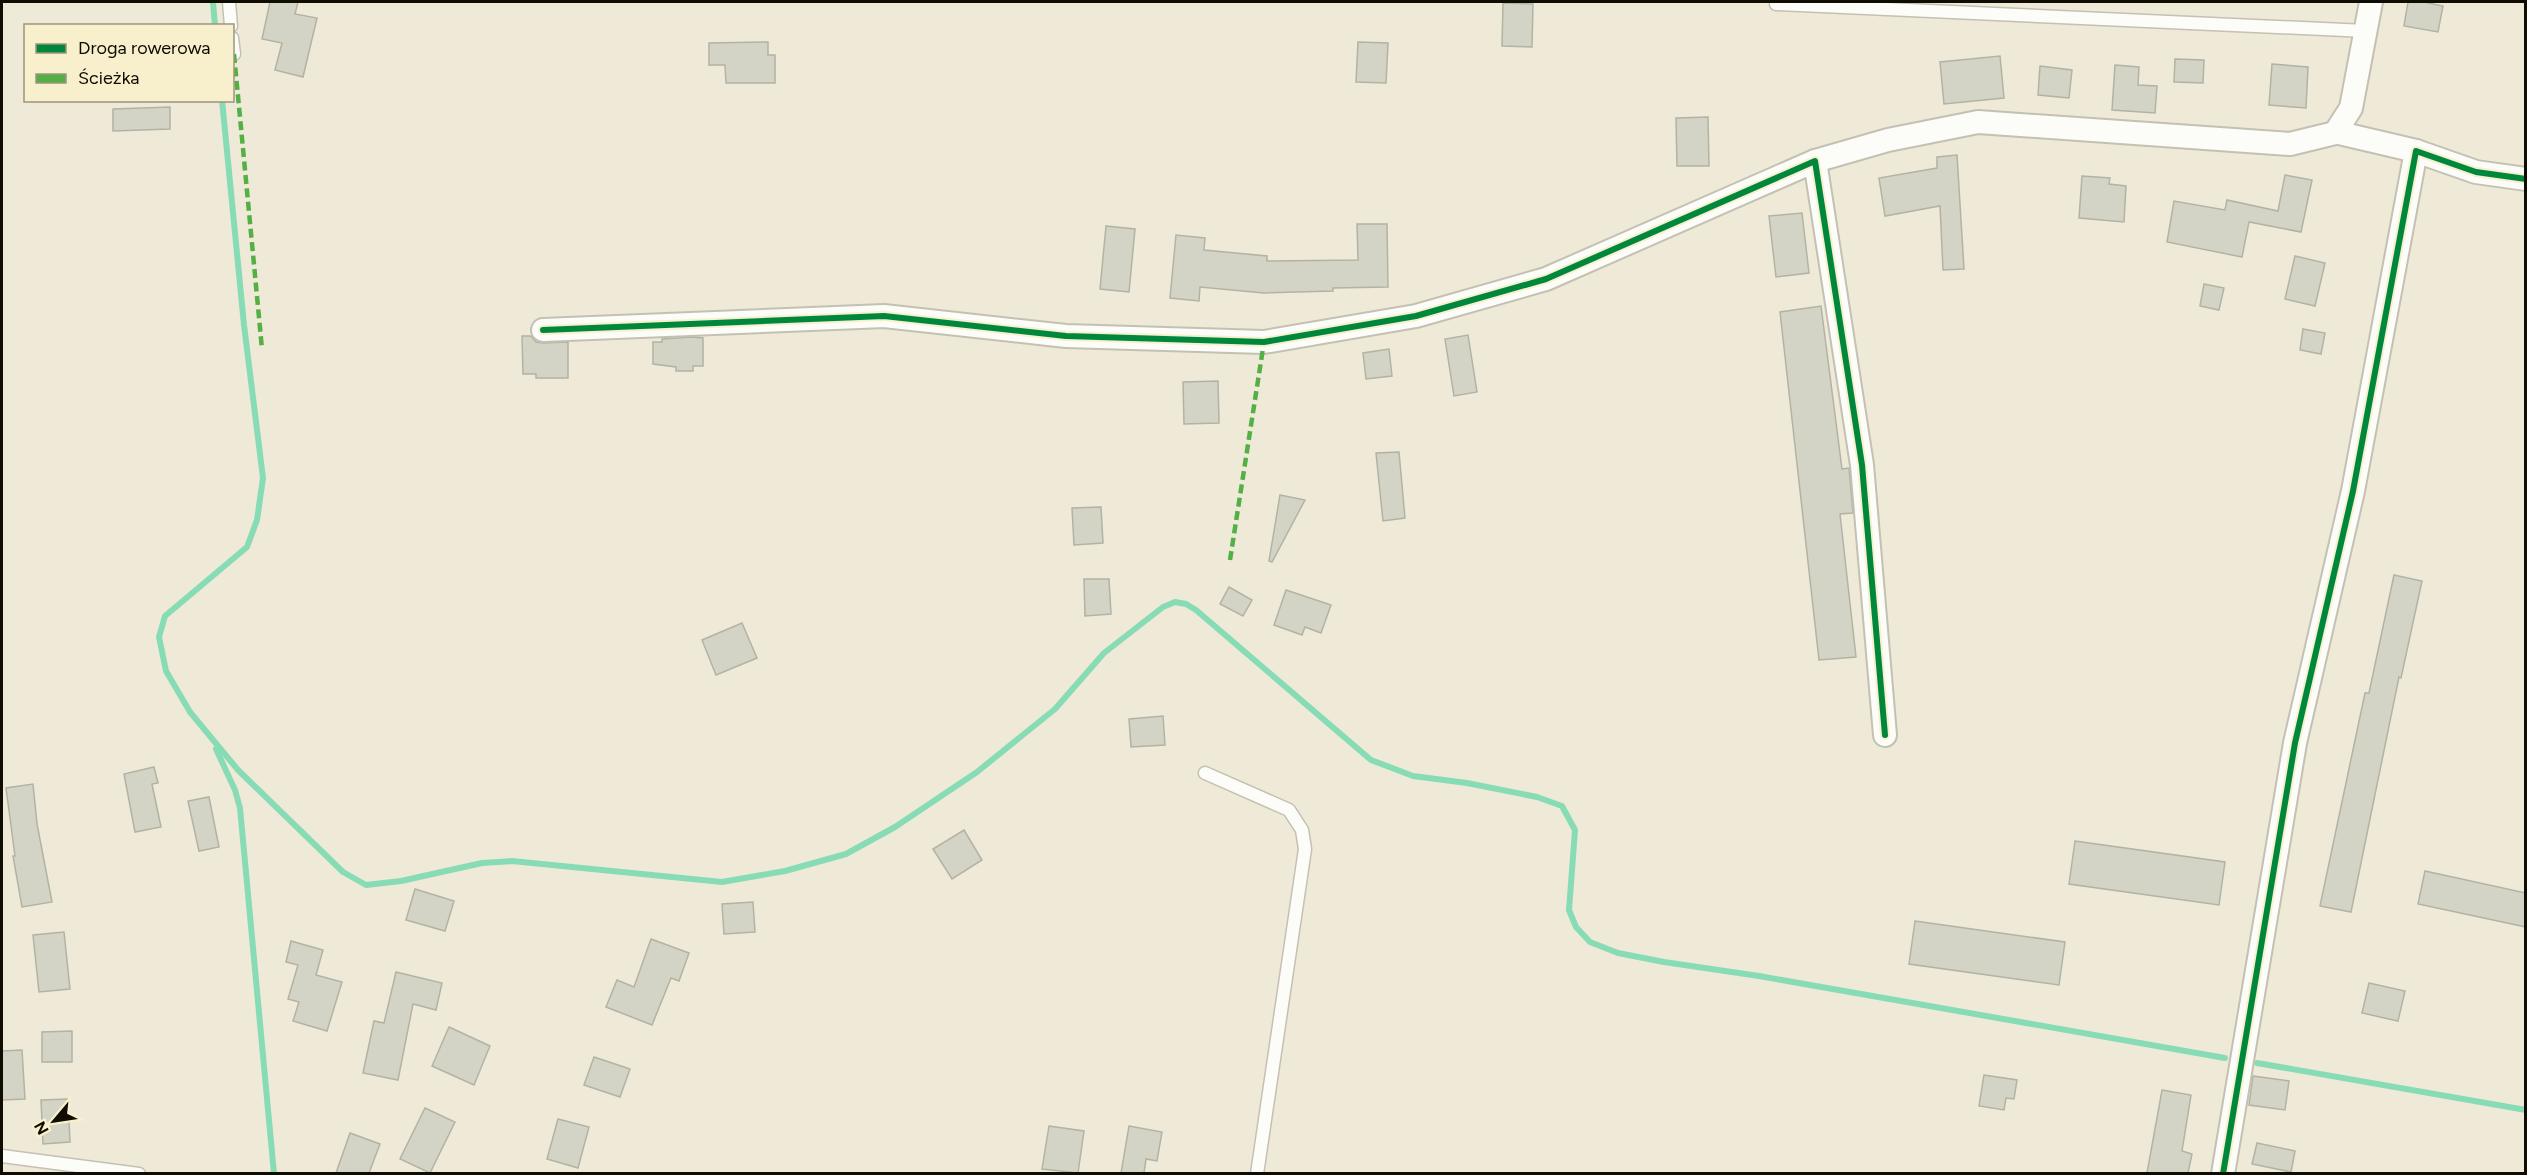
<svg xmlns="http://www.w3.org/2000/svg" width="2527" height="1175" font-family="Figtree,sans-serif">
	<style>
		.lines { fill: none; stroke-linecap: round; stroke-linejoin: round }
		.stream { stroke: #88dcb5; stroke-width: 6 }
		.building { fill: #d3d4c5; stroke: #b2b3a4; stroke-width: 1.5 }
		.service-casing { stroke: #c4c1b2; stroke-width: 15 }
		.minor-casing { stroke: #c4c1b2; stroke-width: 26 }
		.service { stroke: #fcfcf9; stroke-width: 12 }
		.minor { stroke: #fcfcf9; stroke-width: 22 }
		.quiet { stroke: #54b044; stroke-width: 4.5; stroke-dasharray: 9 4.5; stroke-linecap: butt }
		.cycleway-casing { stroke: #f8f0cd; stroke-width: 10 }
		.cycleway { stroke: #00873e; stroke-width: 6 }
	</style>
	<rect width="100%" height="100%" fill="#eeead7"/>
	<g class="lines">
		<!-- stream -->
		<g class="stream">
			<polyline points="213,2 215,26"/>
			<polyline points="222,100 244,325 263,478 257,520 247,547 165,616 159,637 166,671 190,712 238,770 343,872 366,885 401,881 482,863 512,861 722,882 785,871 846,854 895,827 977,772 1055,709 1104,653 1163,607 1175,602 1186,604 1196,610 1371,760 1413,776 1467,783 1537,797 1562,806 1575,830 1569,910 1576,927 1590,942 1618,953 1664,962 1759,976 2225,1058"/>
			<polyline points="216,749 235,790 240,808 274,1174"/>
			<polyline points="2257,1063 2526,1110"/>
		</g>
	</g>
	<!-- building -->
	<g class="building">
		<polygon points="270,2 298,2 295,14 317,18 303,77 275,70 282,43 262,39"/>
		<polygon points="2408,2 2429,2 2428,3 2443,6 2438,32 2404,26"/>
		<polygon points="1503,3 1533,4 1532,47 1502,46"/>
		<polygon points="768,42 768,55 775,55 775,83 726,83 725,65 709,65 709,43"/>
		<polygon points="1358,42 1388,43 1386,83 1356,82"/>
		<polygon points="2000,56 2004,98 1944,104 1940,62"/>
		<polygon points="2175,59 2204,60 2203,83 2174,82"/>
		<polygon points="2272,64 2308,67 2306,108 2269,105"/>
		<polygon points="2115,65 2139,67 2138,85 2157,86 2155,113 2112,110"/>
		<polygon points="2040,66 2072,70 2069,98 2038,95"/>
		<polygon points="170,107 170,129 113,131 113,109"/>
		<polygon points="1708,117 1709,166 1677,166 1676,118"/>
		<polygon points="1957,155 1964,269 1943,270 1940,206 1885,216 1879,178 1937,168 1937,157"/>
		<polygon points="2285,175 2312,180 2301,232 2249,222 2242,257 2167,242 2174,201 2225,210 2227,200 2278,211"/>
		<polygon points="2082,176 2110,178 2109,184 2126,186 2124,222 2079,218"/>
		<polygon points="1802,213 1809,273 1776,277 1769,216"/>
		<polygon points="1357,224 1387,224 1388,287 1333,288 1333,291 1264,293 1200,287 1199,301 1170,298 1176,235 1205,238 1204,250 1267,256 1267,261 1358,260"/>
		<polygon points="1106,226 1135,229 1129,292 1100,289"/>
		<polygon points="2295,256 2325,263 2315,306 2285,299"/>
		<polygon points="2204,284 2224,288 2219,310 2200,306"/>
		<polygon points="1821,306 1842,469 1849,468 1853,513 1840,514 1856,657 1819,660 1780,312"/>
		<polygon points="2303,329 2325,333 2321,354 2300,350"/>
		<polygon points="1468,335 1477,392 1454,396 1445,339"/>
		<polygon points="522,336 531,336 536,342 543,343 568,342 568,378 536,378 536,374 523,374"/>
		<polygon points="692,337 703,338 703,366 693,366 693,371 676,371 676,367 653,364 653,342 662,342 662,339"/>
		<polygon points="1389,349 1392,376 1366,379 1363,353"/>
		<polygon points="1218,381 1219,423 1184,424 1183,382"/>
		<polygon points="1399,452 1405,518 1383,521 1376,453"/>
		<polygon points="1280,495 1305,500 1272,562 1269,561"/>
		<polygon points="1101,507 1103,543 1074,545 1072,508"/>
		<polygon points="2394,575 2422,581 2401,678 2399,677 2351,912 2320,906 2365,693 2369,693"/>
		<polygon points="1084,579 1109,579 1111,614 1085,616"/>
		<polygon points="1229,587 1252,600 1243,616 1220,604"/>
		<polygon points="1286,590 1331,605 1321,633 1305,627 1302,635 1274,625"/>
		<polygon points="742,623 757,658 716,675 702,640"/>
		<polygon points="1163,716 1165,745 1131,747 1129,719"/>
		<polygon points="154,767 158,783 152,784 161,827 135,832 124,774"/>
		<polygon points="33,784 37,824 52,902 22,907 13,856 15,856 6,788"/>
		<polygon points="209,797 219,847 199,851 188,801"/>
		<polygon points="964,830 982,860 952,879 933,849"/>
		<polygon points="2075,841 2225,862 2219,905 2069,884"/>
		<polygon points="2425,871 2526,893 2526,927 2418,904"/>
		<polygon points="415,889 454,901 445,931 406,920"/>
		<polygon points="753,902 755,932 724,934 722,904"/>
		<polygon points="1915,921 2065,942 2059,985 1909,964"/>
		<polygon points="64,932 70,989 39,992 33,935"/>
		<polygon points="651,939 689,953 679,981 671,978 652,1025 606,1007 617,980 634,987"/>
		<polygon points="291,941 323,950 316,975 342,982 327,1031 293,1021 299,1002 288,999 298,965 286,962"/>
		<polygon points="396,972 442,983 436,1010 413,1004 398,1080 363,1073 374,1021 384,1023"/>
		<polygon points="2369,983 2405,991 2398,1021 2362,1013"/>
		<polygon points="449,1027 490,1046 474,1085 432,1066"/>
		<polygon points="72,1031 72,1062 42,1062 42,1032"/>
		<polygon points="22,1050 25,1099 2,1100 2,1051"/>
		<polygon points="594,1057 630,1069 620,1097 584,1085"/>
		<polygon points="1984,1075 2017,1080 2014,1099 2006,1098 2004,1110 1979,1106"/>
		<polygon points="2253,1076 2289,1081 2285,1110 2249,1105"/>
		<polygon points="2162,1090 2191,1095 2182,1151 2192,1154 2188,1173 2147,1173"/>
		<polygon points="68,1099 70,1142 43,1144 41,1100"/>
		<polygon points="425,1108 455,1122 430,1173 400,1159"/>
		<polygon points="558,1119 589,1127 578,1168 547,1159"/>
		<polygon points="1049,1126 1084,1131 1078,1173 1042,1169"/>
		<polygon points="1129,1126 1162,1132 1157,1161 1146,1159 1144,1173 1121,1173"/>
		<polygon points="350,1133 380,1144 369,1173 336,1173"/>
		<polygon points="2257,1143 2295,1151 2291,1172 2252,1164"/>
	</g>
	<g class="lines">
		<!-- service casing -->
		<g class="service-casing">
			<g id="service">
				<polyline points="229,2 231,26"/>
				<polyline points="1776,4 2366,31"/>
				<polyline points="232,38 234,54"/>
				<polyline points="1205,773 1289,810 1302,830 1305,849 1257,1174"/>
				<polyline points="2,1156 139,1174"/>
			</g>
		</g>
		<!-- minor casing -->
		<g class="minor-casing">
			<g id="minor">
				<polyline points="2335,132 2416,151"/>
				<polyline points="1815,161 1888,140 1978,122 2290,144 2335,133 2351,108 2371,2"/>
				<polyline points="543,330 884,316 1066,336 1264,342 1416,316 1546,279 1815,161 1862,465 1885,735"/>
				<polyline points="2223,1174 2295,743 2353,491 2416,151 2476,172 2526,179"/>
			</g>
		</g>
		<!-- service -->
		<use href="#service" class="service"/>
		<!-- minor -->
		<use href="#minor" class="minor"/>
		<!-- quiet -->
		<g class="quiet">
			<polyline points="234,54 262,349"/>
			<polyline points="1230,560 1264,342"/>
		</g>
		<!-- cycleway casing -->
		<g class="cycleway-casing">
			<g id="cycleway">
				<polyline points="543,330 884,316 1066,336 1264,342 1416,316 1546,279 1815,161 1862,465 1885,735"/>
				<polyline points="2223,1174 2295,743 2353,491 2416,151 2476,172 2526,179"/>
			</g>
		</g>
		<!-- cycleway -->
		<use href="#cycleway" class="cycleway"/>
	</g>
	<!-- border -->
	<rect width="2527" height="1175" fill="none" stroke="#0f0c02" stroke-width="6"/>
	<!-- legend -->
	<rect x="24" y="24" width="210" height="78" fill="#f8f0cd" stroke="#9b957c" stroke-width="1.5"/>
	<rect x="36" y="44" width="30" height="9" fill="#00873e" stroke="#9b957c" stroke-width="1.5"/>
	<text x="78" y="54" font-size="18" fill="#0f0c02">Droga rowerowa</text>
	<rect x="36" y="74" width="30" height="9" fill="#54b044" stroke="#9b957c" stroke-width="1.5"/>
	<text x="78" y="84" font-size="18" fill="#0f0c02">Ścieżka</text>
	<!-- north arrow -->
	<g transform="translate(54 1121) rotate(241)" stroke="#f8f0cd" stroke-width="4.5" paint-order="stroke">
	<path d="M0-4.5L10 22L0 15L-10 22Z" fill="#0f0c02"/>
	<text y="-9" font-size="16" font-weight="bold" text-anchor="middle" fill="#0f0c02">N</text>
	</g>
</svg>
